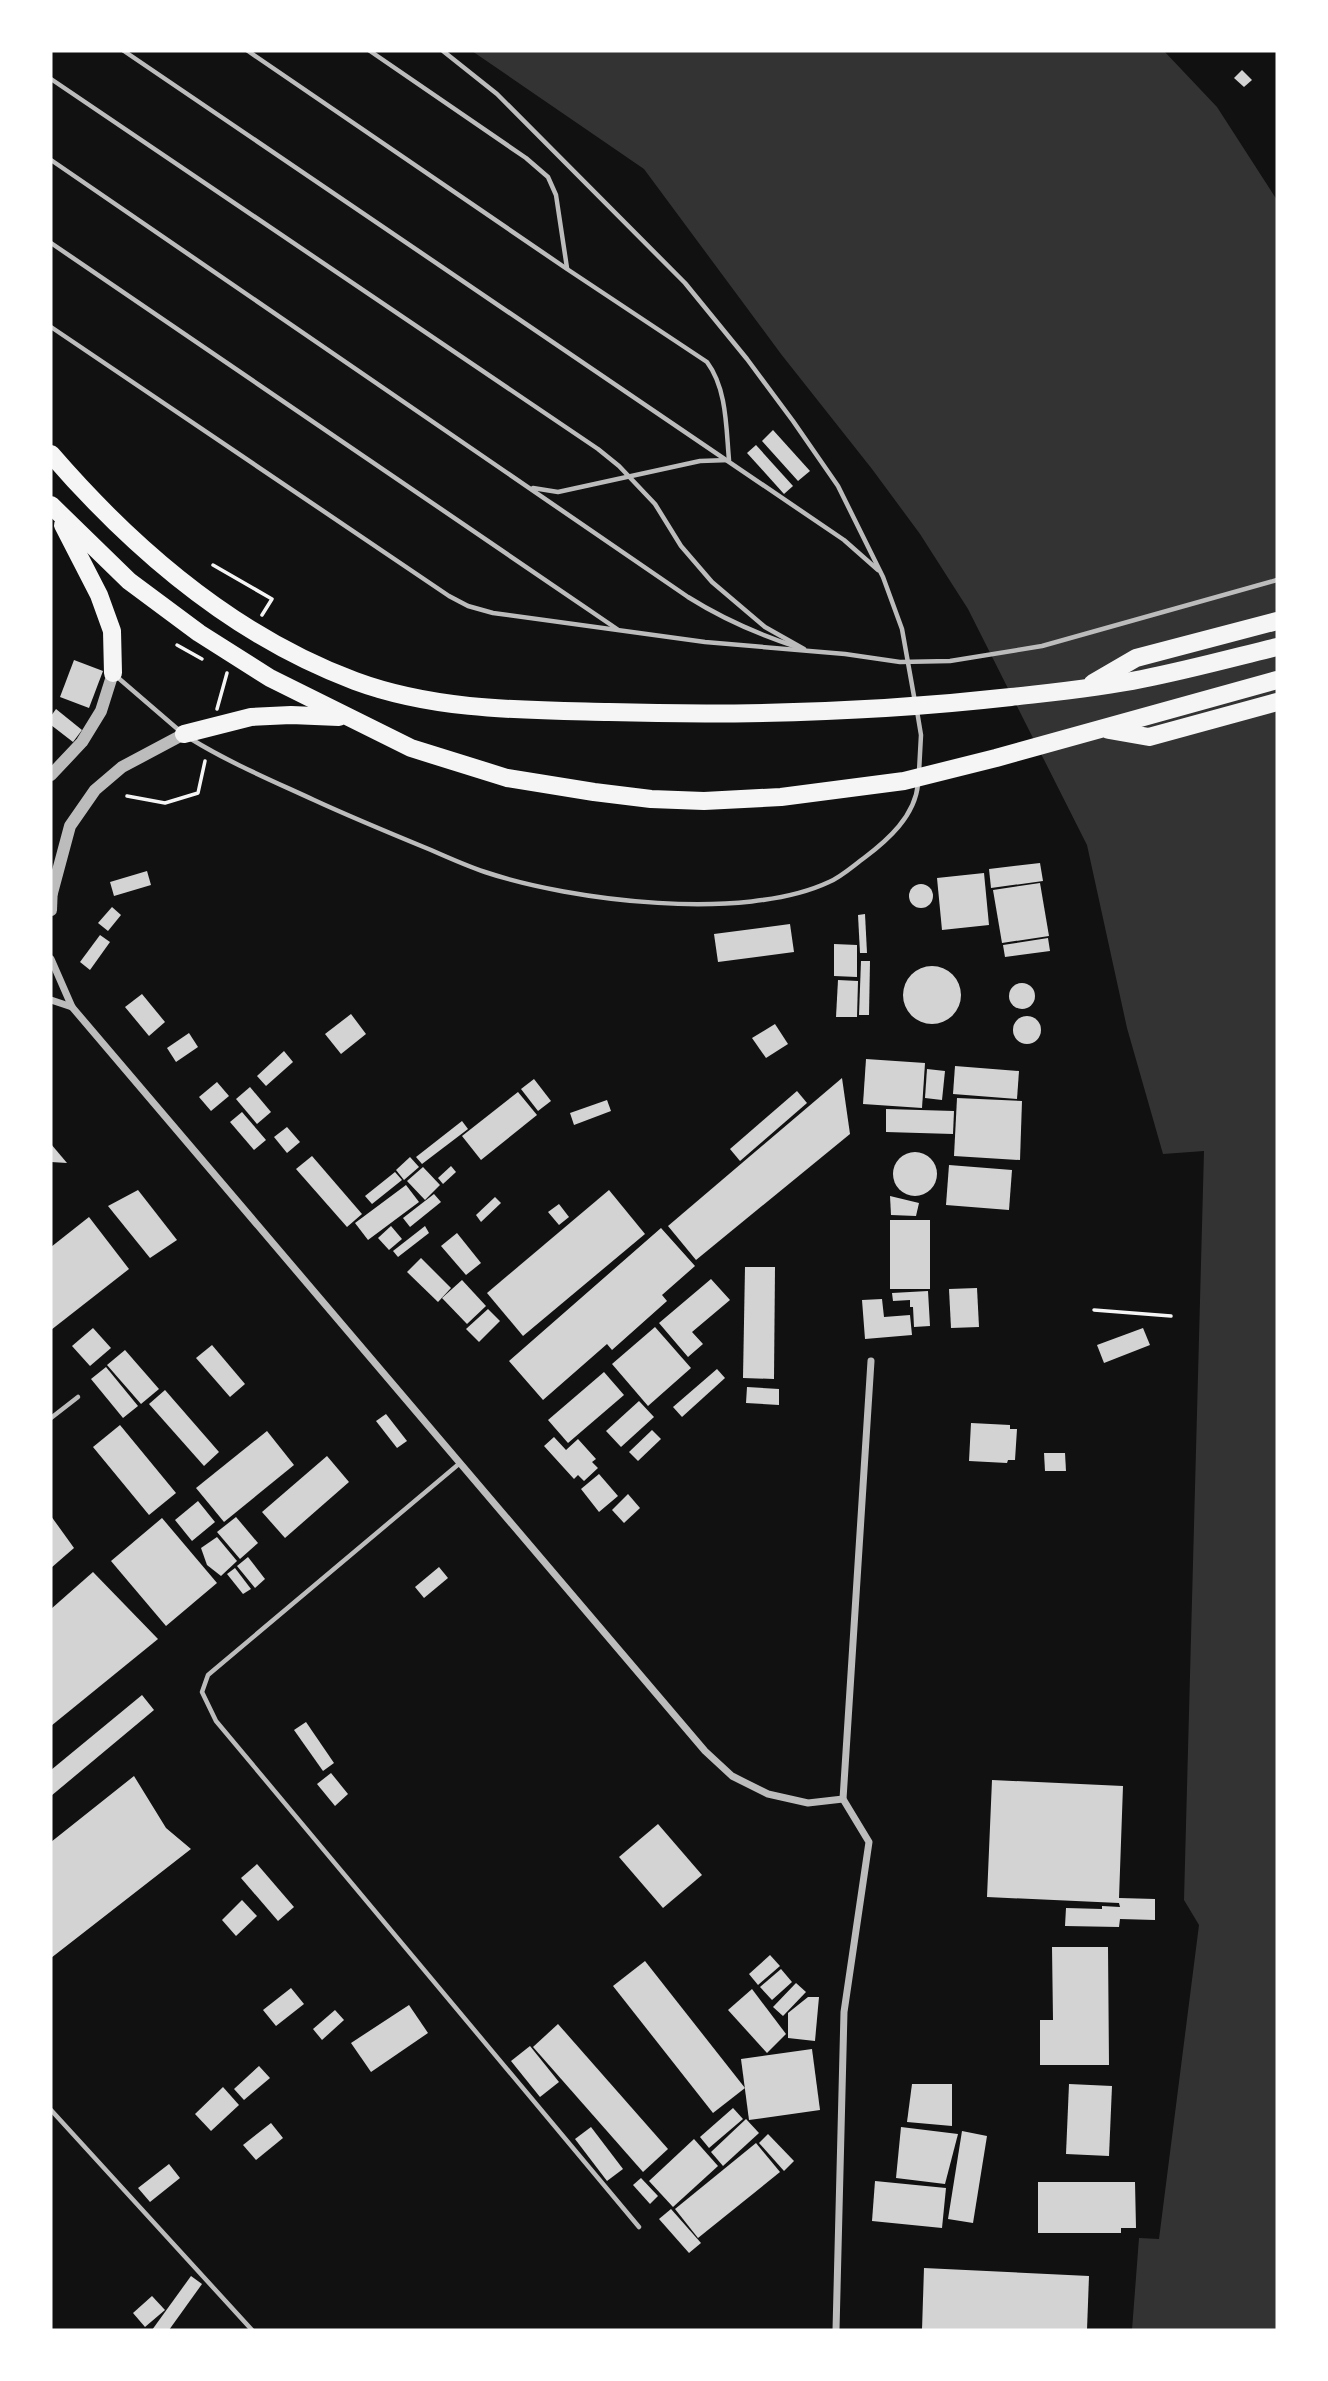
<svg xmlns="http://www.w3.org/2000/svg" width="1328" height="2381" font-family="'Varela Round',sans-serif">
	<style>
		.water { fill: #333 }
		.building { fill: #d3d3d3 }
		.lines { fill: none; stroke-linecap: round; stroke-linejoin: round }
		.path { stroke: #f5f5f5; stroke-width: 3.5 }
		.service { stroke: #bcbcbc; stroke-width: 4.5 }
		.minor { stroke: #bcbcbc; stroke-width: 7 }
		.tertiary { stroke: #bcbcbc; stroke-width: 12 }
		.motorway { stroke: #f5f5f5; stroke-width: 18 }
	</style>
	<rect width="100%" height="100%" fill="#111"/>
	<!-- water -->
	<polygon class="water" points="472,51 1164,51 1217,107 1277,200 1277,2330 1132,2330 1139,2238 1159,2239 1199,1925 1184,1900 1204,1151 1163,1154 1127,1028 1087,845 968,609 920,534 872,469 781,354 644,169"/>
	<!-- building -->
	<g class="building">
		<polygon points="1242,70 1252,80 1244,87 1234,78"/>
		<polygon points="773,430 810,471 798,481 762,441"/>
		<polygon points="756,445 793,486 784,494 747,453"/>
		<polygon points="74,660 103,671 89,708 60,697"/>
		<polygon points="56,709 82,730 73,742 51,725 51,716"/>
		<polygon points="1040,863 1043,881 991,888 989,869"/>
		<polygon points="147,871 151,885 114,896 110,882"/>
		<polygon points="984,873 989,925 942,930 937,878"/>
		<polygon points="1040,883 1049,936 1002,943 993,890"/>
		<circle cx="921" cy="896" r="12"/>
		<polygon points="112,907 121,915 108,931 98,923"/>
		<polygon points="865,914 867,953 860,953 858,915"/>
		<polygon points="790,924 794,952 718,962 714,934"/>
		<polygon points="100,935 110,942 90,970 80,962"/>
		<polygon points="1048,938 1050,951 1005,957 1003,945"/>
		<polygon points="834,944 857,945 857,977 834,976"/>
		<polygon points="861,961 870,961 869,1015 859,1015"/>
		<circle cx="932" cy="995" r="29"/>
		<polygon points="838,980 858,981 857,1017 836,1017"/>
		<circle cx="1022" cy="996" r="13"/>
		<polygon points="142,994 165,1022 149,1036 125,1007"/>
		<polygon points="351,1014 366,1034 341,1054 325,1034"/>
		<circle cx="1027" cy="1030" r="14"/>
		<polygon points="775,1024 788,1044 766,1058 752,1038"/>
		<polygon points="189,1033 198,1047 176,1062 167,1048"/>
		<polygon points="284,1051 293,1062 266,1086 257,1076"/>
		<polygon points="866,1059 925,1063 922,1108 863,1104"/>
		<polygon points="955,1066 1019,1071 1017,1099 953,1094"/>
		<polygon points="927,1069 945,1071 942,1100 925,1098"/>
		<polygon points="842,1078 850,1134 696,1260 668,1226"/>
		<polygon points="534,1079 551,1101 538,1111 521,1089"/>
		<polygon points="217,1082 229,1096 211,1111 199,1097"/>
		<polygon points="250,1087 271,1112 257,1124 236,1099"/>
		<polygon points="797,1091 807,1103 740,1161 730,1149"/>
		<polygon points="518,1092 537,1115 481,1160 462,1136"/>
		<polygon points="957,1098 1022,1101 1020,1160 954,1156"/>
		<polygon points="607,1100 611,1111 574,1125 570,1113"/>
		<polygon points="886,1109 954,1111 953,1134 886,1132"/>
		<polygon points="242,1112 266,1140 254,1150 230,1122"/>
		<polygon points="462,1121 468,1129 422,1164 416,1157"/>
		<polygon points="287,1127 300,1142 287,1153 274,1137"/>
		<polygon points="51,1144 67,1163 51,1162"/>
		<circle cx="915" cy="1174" r="22"/>
		<polygon points="312,1156 362,1214 347,1227 296,1169"/>
		<polygon points="410,1157 419,1167 404,1180 396,1170"/>
		<polygon points="949,1165 1012,1170 1009,1210 946,1205"/>
		<polygon points="451,1166 456,1172 443,1184 438,1178"/>
		<polygon points="423,1167 440,1185 425,1200 407,1181"/>
		<polygon points="395,1172 402,1180 372,1204 365,1196"/>
		<polygon points="406,1185 419,1202 368,1240 355,1223"/>
		<polygon points="138,1190 177,1240 150,1258 108,1206"/>
		<polygon points="609,1190 645,1234 523,1336 487,1293"/>
		<polygon points="434,1194 441,1202 410,1227 403,1218"/>
		<polygon points="890,1196 919,1203 916,1216 891,1215"/>
		<polygon points="495,1197 501,1203 481,1222 476,1215"/>
		<polygon points="559,1204 569,1217 559,1225 548,1212"/>
		<polygon points="89,1217 129,1269 51,1330 51,1247"/>
		<rect x="890" y="1220" width="40" height="69"/>
		<polygon points="391,1226 402,1239 389,1250 378,1238"/>
		<polygon points="425,1226 429,1233 398,1257 393,1251"/>
		<polygon points="661,1228 695,1266 662,1295 667,1301 612,1350 607,1344 543,1400 509,1361"/>
		<polygon points="457,1233 481,1263 466,1275 441,1246"/>
		<polygon points="421,1258 451,1288 438,1302 407,1272"/>
		<polygon points="745,1267 775,1267 774,1379 743,1378"/>
		<polygon points="711,1279 730,1300 692,1332 703,1344 688,1357 659,1323"/>
		<polygon points="462,1280 486,1306 467,1324 442,1298"/>
		<polygon points="977,1288 979,1327 951,1328 949,1289"/>
		<polygon points="928,1291 930,1326 914,1327 913,1307 910,1307 910,1300 893,1301 892,1293"/>
		<polygon points="882,1299 884,1317 910,1315 912,1335 865,1339 862,1300"/>
		<polygon points="488,1309 500,1321 479,1342 466,1329"/>
		<polygon points="655,1327 691,1368 648,1406 612,1364"/>
		<polygon points="93,1328 111,1348 90,1366 72,1346"/>
		<polygon points="1143,1328 1150,1345 1104,1363 1097,1345"/>
		<polygon points="212,1345 245,1384 230,1397 196,1358"/>
		<polygon points="125,1350 159,1389 141,1404 107,1365"/>
		<polygon points="106,1367 138,1406 123,1418 91,1379"/>
		<polygon points="717,1369 725,1378 682,1417 673,1407"/>
		<polygon points="604,1372 624,1395 568,1443 548,1420"/>
		<polygon points="747,1387 779,1389 779,1405 746,1403"/>
		<polygon points="165,1390 219,1452 204,1466 149,1404"/>
		<polygon points="639,1401 654,1417 621,1447 606,1431"/>
		<polygon points="386,1414 407,1441 397,1448 376,1421"/>
		<polygon points="971,1423 1010,1425 1010,1429 1017,1429 1015,1460 1008,1460 1007,1463 969,1461"/>
		<polygon points="120,1425 176,1493 149,1515 93,1447"/>
		<polygon points="652,1430 661,1439 638,1461 629,1452"/>
		<polygon points="267,1431 294,1465 224,1522 196,1488"/>
		<polygon points="554,1437 566,1450 578,1439 596,1459 592,1462 598,1468 584,1481 578,1475 574,1479 544,1446"/>
		<polygon points="1044,1453 1065,1453 1066,1471 1045,1471"/>
		<polygon points="327,1456 349,1482 285,1538 262,1512"/>
		<polygon points="599,1474 618,1496 599,1512 581,1489"/>
		<polygon points="628,1494 640,1508 624,1523 612,1510"/>
		<polygon points="198,1501 215,1522 192,1541 175,1520"/>
		<polygon points="51,1516 74,1548 51,1568"/>
		<polygon points="236,1517 258,1543 240,1559 217,1532"/>
		<polygon points="162,1518 217,1583 166,1626 111,1561"/>
		<polygon points="217,1537 237,1561 221,1576 207,1565 201,1548"/>
		<polygon points="248,1557 265,1579 255,1588 237,1566"/>
		<polygon points="439,1567 448,1578 424,1598 415,1587"/>
		<polygon points="235,1568 251,1589 243,1594 227,1574"/>
		<polygon points="93,1572 158,1639 51,1726 51,1609"/>
		<polygon points="142,1695 154,1710 51,1796 51,1770"/>
		<polygon points="306,1722 334,1763 323,1771 294,1730"/>
		<polygon points="331,1773 348,1794 335,1806 317,1784"/>
		<polygon points="134,1776 166,1828 191,1849 51,1958 51,1842"/>
		<polygon points="992,1780 1123,1786 1119,1898 1155,1899 1155,1920 1120,1919 1119,1927 1065,1926 1066,1908 1102,1909 1102,1906 1120,1907 1119,1903 987,1897"/>
		<polygon points="658,1824 702,1875 663,1908 619,1857"/>
		<polygon points="257,1864 294,1907 278,1921 241,1878"/>
		<polygon points="242,1900 257,1916 236,1936 222,1920"/>
		<polygon points="1052,1947 1108,1947 1109,2065 1040,2065 1040,2020 1053,2020"/>
		<polygon points="770,1955 780,1966 758,1985 749,1974"/>
		<polygon points="645,1961 745,2088 713,2113 613,1986"/>
		<polygon points="781,1969 792,1982 772,2000 760,1987"/>
		<polygon points="796,1983 806,1992 783,2016 773,2007"/>
		<polygon points="291,1988 304,2004 276,2026 263,2010"/>
		<polygon points="752,1989 786,2034 767,2053 728,2010"/>
		<polygon points="808,1997 819,1997 815,2041 788,2038 788,2013"/>
		<polygon points="409,2005 428,2033 371,2072 351,2043"/>
		<polygon points="335,2010 344,2020 322,2040 313,2029"/>
		<polygon points="558,2024 668,2149 643,2172 533,2047"/>
		<polygon points="530,2046 559,2082 540,2097 511,2061"/>
		<polygon points="812,2049 820,2110 749,2120 741,2059"/>
		<polygon points="259,2066 270,2078 244,2100 234,2089"/>
		<polygon points="912,2084 952,2084 952,2126 907,2122"/>
		<polygon points="1069,2084 1112,2086 1109,2156 1066,2154"/>
		<polygon points="223,2087 239,2105 211,2131 195,2114"/>
		<polygon points="733,2108 743,2119 709,2148 700,2137"/>
		<polygon points="746,2119 759,2133 723,2166 711,2152"/>
		<polygon points="271,2123 283,2138 256,2160 243,2145"/>
		<polygon points="591,2127 623,2169 607,2181 575,2139"/>
		<polygon points="901,2127 958,2134 945,2184 896,2178"/>
		<polygon points="962,2131 987,2136 973,2223 948,2219"/>
		<polygon points="768,2134 794,2161 784,2171 759,2143"/>
		<polygon points="694,2139 718,2166 673,2207 649,2181"/>
		<polygon points="756,2143 780,2172 698,2238 675,2209"/>
		<polygon points="169,2164 180,2178 150,2202 138,2188"/>
		<polygon points="641,2178 658,2196 650,2204 633,2185"/>
		<polygon points="875,2181 946,2188 942,2228 872,2221"/>
		<polygon points="1038,2182 1135,2182 1136,2228 1121,2228 1121,2233 1038,2233"/>
		<polygon points="671,2209 701,2243 689,2253 659,2219"/>
		<polygon points="924,2268 1089,2276 1087,2330 922,2330"/>
		<polygon points="191,2276 202,2284 169,2330 152,2330"/>
		<polygon points="152,2296 165,2310 145,2327 133,2313"/>
	</g>
	<g class="lines">
		<!-- path -->
		<g class="path">
			<polyline points="213,565 272,599 262,615"/>
			<polyline points="177,645 202,659"/>
			<polyline points="217,709 227,673"/>
			<polyline points="127,796 165,803 198,793 205,761"/>
			<polyline points="1094,1310 1171,1316"/>
		</g>
		<!-- service -->
		<g class="service">
			<polyline points="124,51 844,540 878,570"/>
			<path d="M 248,51 L 567,269 L 707,362 C 727,389 726,427 729,460 L 700,461 L 558,492 L 533,488"/>
			<polyline points="370,51 526,158 548,177 556,195 567,268"/>
			<polyline points="443,51 497,94 685,283 747,359 793,421 838,486 883,577 902,629 915,702"/>
			<polyline points="51,79 598,449 619,466 655,504 681,546 712,582 765,627 804,649"/>
			<path d="M 51,160 L 688,597 C 723,619 757,634 797,647"/>
			<polyline points="51,243 617,629"/>
			<polyline points="51,327 449,596 468,606 493,613 705,642 845,654 900,662 950,661 1042,646 1277,580"/>
			<polyline points="116,676 181,732"/>
			<polyline points="917,711 921,735 919,772"/>
			<path d="M 191,739 C 230,763 273,781 314,800 C 353,818 392,834 431,850 C 449,858 467,866 485,872 C 572,901 744,922 829,882 C 841,877 853,866 864,858 C 888,840 915,816 918,784"/>
			<polyline points="51,1418 78,1397"/>
			<polyline points="460,1463 208,1675 202,1692 216,1721 639,2227"/>
			<polyline points="51,2110 252,2330"/>
		</g>
		<!-- minor -->
		<g class="minor">
			<polyline points="51,959 72,1007 705,1751 732,1776 768,1794 808,1803 843,1799"/>
			<polyline points="51,1000 72,1007"/>
			<polyline points="836,2330 844,2012 869,1842 843,1799 871,1361"/>
		</g>
		<!-- tertiary -->
		<g class="tertiary">
			<polyline points="51,775 82,742 101,711 113,673"/>
			<polyline points="52,893 70,826 95,790 122,767 184,734"/>
			<polyline points="51,910 52,885"/>
		</g>
		<!-- motorway -->
		<g class="motorway">
			<path d="M 51,454 C 134,550 234,636 355,681 C 436,711 524,710 609,712 C 743,716 878,712 1011,697 C 1055,692 1099,688 1142,679 C 1188,670 1232,658 1277,647"/>
			<polyline points="51,505 129,581 199,633 270,678 411,748 507,778 594,792 651,799 704,801 781,797 904,781 996,758 1277,680"/>
			<polyline points="63,525 99,595 112,631 113,673"/>
			<polyline points="1093,683 1136,658 1277,621"/>
			<polyline points="1109,730 1149,737 1277,702"/>
			<polyline points="184,734 251,717 291,715 339,717"/>
		</g>
	</g>
	<!-- border -->
	<rect width="1328" height="2381" fill="none" stroke="#ffffff" stroke-width="105"/>
</svg>
